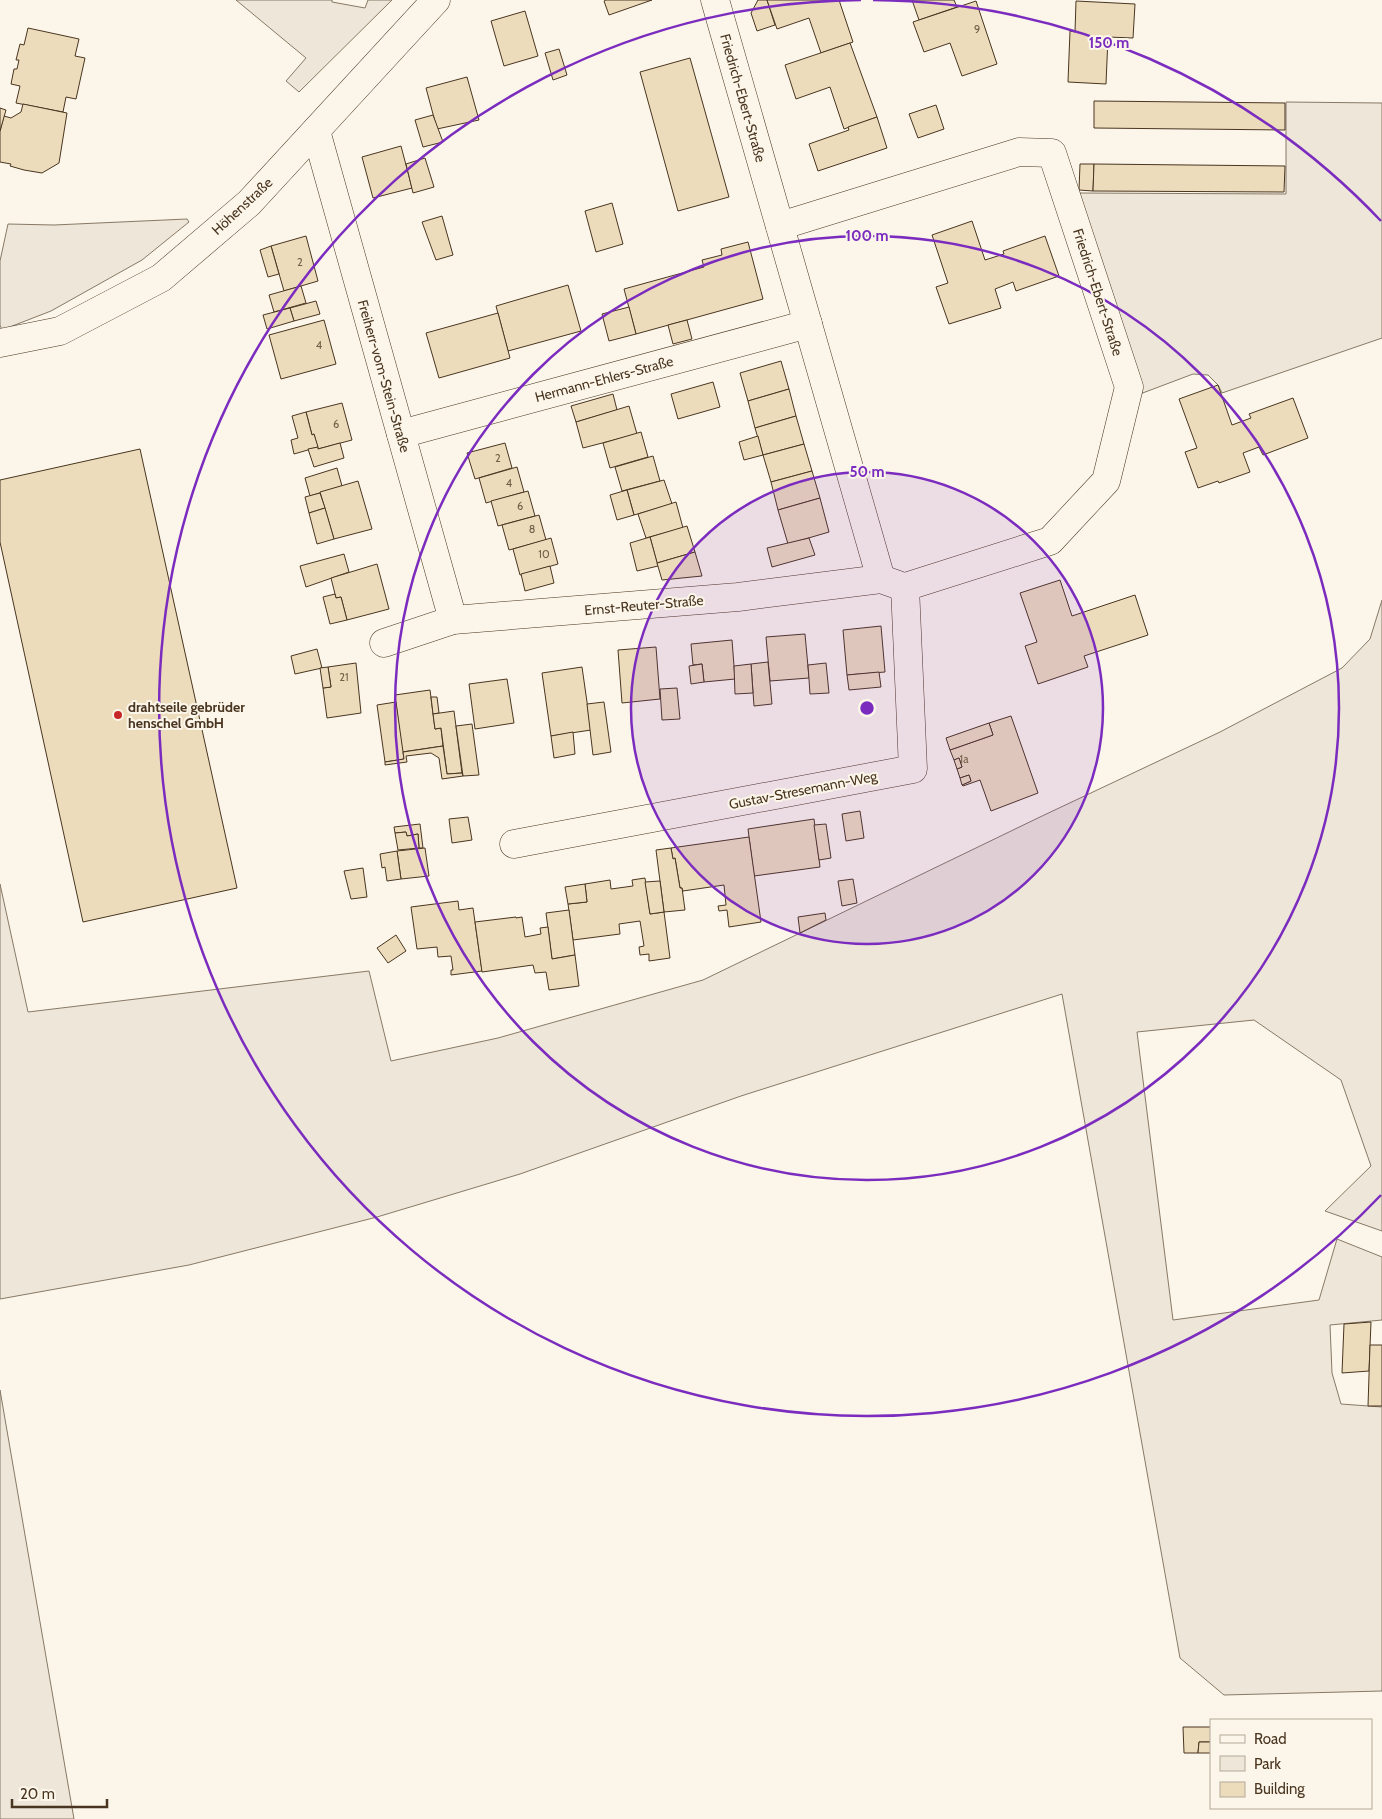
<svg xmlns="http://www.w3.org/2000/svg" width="1382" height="1819" font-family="Cabin,sans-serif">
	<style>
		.green { fill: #ede6d9; stroke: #887966 }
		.building { fill: #ecdcbc; stroke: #4a3520 }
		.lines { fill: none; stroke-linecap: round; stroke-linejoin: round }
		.minor-casing { stroke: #4a3520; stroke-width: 29 }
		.minor { stroke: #fbf6e9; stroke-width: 28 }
		.ring { fill: none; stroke: #7b2cbf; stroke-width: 2.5 }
		.poi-dot { fill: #c62828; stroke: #fbf6e9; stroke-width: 2 }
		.labels { text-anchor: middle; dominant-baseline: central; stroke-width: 4; stroke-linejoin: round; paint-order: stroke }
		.number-label { font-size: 11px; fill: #725f47 }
		.street-label { font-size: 14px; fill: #4a3520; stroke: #fbf6e9 }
		.poi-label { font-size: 14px; font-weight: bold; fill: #4a3520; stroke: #fbf6e9; text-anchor: start }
		.centre { fill: #7b2cbf; stroke: #fbf6e9; stroke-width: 2.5 }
		.ring-label { font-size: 15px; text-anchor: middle; font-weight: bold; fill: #7b2cbf; stroke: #fbf6e9; stroke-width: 4; stroke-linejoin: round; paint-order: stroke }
	</style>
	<rect width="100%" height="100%" fill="#fbf6e9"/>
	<!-- green -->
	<g class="green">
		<polygon points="236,0 332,0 332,2 365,8 368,0 392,0 299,92 286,81 306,58"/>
		<polygon points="1286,102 1382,103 1382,338 1222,393 1218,385 1208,375 1193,374 1140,394 1079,193 1286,194"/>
		<polygon points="187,219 189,222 142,260 51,311 2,330 0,325 0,261 8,224 54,225"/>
		<polygon points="1382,600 1382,1231 1325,1211 1371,1166 1341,1080 1254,1020 1137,1032 1173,1320 1319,1300 1337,1239 1382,1257 1382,1320 1330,1325 1332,1373 1341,1404 1382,1407 1382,1691 1224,1695 1180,1658 1062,994 741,1096 520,1174 377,1217 189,1265 0,1299 0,884 28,1012 369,971 391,1061 498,1038 703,980 1040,817 1220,732 1342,668 1370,639"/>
		<polygon points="0,1390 74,1819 0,1819"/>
	</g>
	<!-- building -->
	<g class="building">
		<polygon points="606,0 652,0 609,15 604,1"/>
		<polygon points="758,0 767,0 775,25 757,31 751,13"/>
		<polygon points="767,0 839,0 853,42 821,53 809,18 777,29"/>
		<polygon points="912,0 954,0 957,7 919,20"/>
		<polygon points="976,1 997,64 962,76 950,43 924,52 913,22"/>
		<polygon points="1076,1 1135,4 1133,38 1108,37 1106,84 1068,82 1070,31 1075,32"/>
		<polygon points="525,11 538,56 504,66 491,21"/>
		<polygon points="28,28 79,39 75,56 85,58 76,99 66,97 63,112 16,103 20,86 11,84 14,69 17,69 19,60 16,60 20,44 24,45"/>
		<polygon points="850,43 877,117 844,129 830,87 796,99 785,65"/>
		<polygon points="559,49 567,75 553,80 545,53"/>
		<polygon points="690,58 729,197 678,211 640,72"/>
		<polygon points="467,77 479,120 437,129 426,88"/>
		<polygon points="1094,101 1285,103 1285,130 1094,128"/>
		<polygon points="23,104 67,113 59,163 42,173 24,170 10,166 11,164 0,162 0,131 4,116 11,118 21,112"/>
		<polygon points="936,105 944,129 918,138 909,114"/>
		<polygon points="0,108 6,110 0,131"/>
		<polygon points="433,115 443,142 423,147 415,120"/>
		<polygon points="877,117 887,148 818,171 809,144 849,130 848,127"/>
		<polygon points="401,146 412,188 373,198 362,157"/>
		<polygon points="425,158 434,187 413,193 406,164"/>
		<polygon points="1080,164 1094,164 1093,191 1079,190"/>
		<polygon points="1094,164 1285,166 1284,192 1093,191"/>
		<polygon points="612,203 623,244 596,252 585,211"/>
		<polygon points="442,216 453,255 436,260 422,222"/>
		<polygon points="972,221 985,260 1004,254 1003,251 1045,236 1059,276 1016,291 1013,282 995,289 1001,308 949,324 936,287 948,283 932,235"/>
		<polygon points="306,236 318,281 284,291 271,246"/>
		<polygon points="748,242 763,299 636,334 624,289 704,267 702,260 722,255 721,249"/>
		<polygon points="271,246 279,274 268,277 260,250"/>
		<polygon points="568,285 581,331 508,351 496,306"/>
		<polygon points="301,286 306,303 274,312 269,295"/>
		<polygon points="316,301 320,314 294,321 290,308"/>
		<polygon points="629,307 636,334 609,341 602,314"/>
		<polygon points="290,308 294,321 267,329 263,315"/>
		<polygon points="498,313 510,358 439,378 426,333"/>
		<polygon points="324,320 336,364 281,379 269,335"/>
		<polygon points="687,320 692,339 673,344 668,325"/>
		<polygon points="781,361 789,389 748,401 740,373"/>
		<polygon points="713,382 720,407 678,419 671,394"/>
		<polygon points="1218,385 1232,425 1251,418 1249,414 1293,398 1308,438 1263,455 1259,447 1243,453 1250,472 1219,483 1218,481 1198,488 1185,452 1197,448 1179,399"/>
		<polygon points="789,389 796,416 755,428 748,401"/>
		<polygon points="613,394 617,410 576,422 571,406"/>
		<polygon points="342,403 352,440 318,449 314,434 312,435 306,412"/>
		<polygon points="629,406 637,434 583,448 576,422"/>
		<polygon points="306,412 312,435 314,434 318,447 294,454 291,440 298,438 292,416"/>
		<polygon points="796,416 804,444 763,455 755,428"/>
		<polygon points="641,432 648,457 610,468 603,443"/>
		<polygon points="758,436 763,455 744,460 739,442"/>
		<polygon points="340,443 344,458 314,467 308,449 318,447 318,449"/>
		<polygon points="505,443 512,468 475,479 467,453"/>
		<polygon points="804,444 812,471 771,482 763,455"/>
		<polygon points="140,449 237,888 83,922 0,542 0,480"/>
		<polygon points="653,456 660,481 622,491 615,467"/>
		<polygon points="517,467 524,492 486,503 479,478"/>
		<polygon points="337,468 342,486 310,496 305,478"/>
		<polygon points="812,471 820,498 778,510 771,482"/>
		<polygon points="664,480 672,504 634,515 627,490"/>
		<polygon points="358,481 372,529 334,539 320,492"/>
		<polygon points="627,490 634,515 617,520 610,495"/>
		<polygon points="528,491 535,516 498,526 491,501"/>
		<polygon points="320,493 325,508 309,513 305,497"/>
		<polygon points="820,498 829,532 788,544 778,510"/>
		<polygon points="676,502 683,528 646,538 638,514"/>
		<polygon points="325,508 334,539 317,544 309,513"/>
		<polygon points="539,515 546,540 509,550 502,525"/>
		<polygon points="687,526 695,552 657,563 650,537"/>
		<polygon points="650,537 658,566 637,571 630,543"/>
		<polygon points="551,538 558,564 520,575 513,549"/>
		<polygon points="809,538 815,555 772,567 767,548"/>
		<polygon points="695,552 702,576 662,580 657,563"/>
		<polygon points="344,554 349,572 306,587 300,566"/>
		<polygon points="377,564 389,609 347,620 341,597 336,598 331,578"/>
		<polygon points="550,566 554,583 525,591 521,574"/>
		<polygon points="1060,580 1072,616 1135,595 1148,635 1084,656 1088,667 1038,684 1025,646 1037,642 1020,593"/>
		<polygon points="335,594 336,598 341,597 347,620 330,624 323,597"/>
		<polygon points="881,626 885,672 847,675 843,630"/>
		<polygon points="805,634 809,678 770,681 766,637"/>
		<polygon points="732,640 735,679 704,682 702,664 693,665 691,644"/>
		<polygon points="656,647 660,699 622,703 618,650"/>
		<polygon points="317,649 322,668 295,674 291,656"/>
		<polygon points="768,662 772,704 754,706 751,664"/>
		<polygon points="356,663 361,713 327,718 323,688 331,687 328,667"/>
		<polygon points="826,663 829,693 810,694 808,665"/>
		<polygon points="702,664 704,682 691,684 689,666"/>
		<polygon points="751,664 753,693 735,694 734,666"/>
		<polygon points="328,667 331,687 323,688 320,668"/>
		<polygon points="582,667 591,730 551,736 542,673"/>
		<polygon points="879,672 881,687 849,690 847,675"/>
		<polygon points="507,679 514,723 475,729 469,684"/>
		<polygon points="677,688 680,719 662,720 660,689"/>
		<polygon points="430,690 435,729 441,728 443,746 402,752 395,695"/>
		<polygon points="431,697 437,697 439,713 433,714"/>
		<polygon points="396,702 404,759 385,762 377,705"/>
		<polygon points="604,702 611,752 593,755 587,704"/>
		<polygon points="454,711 462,773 447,774 441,728 435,729 433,714"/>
		<polygon points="1011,716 1038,793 991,811 980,780 963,786 962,785 971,781 969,775 960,778 957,769 962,767 959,758 954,760 950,750 993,735 989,723"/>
		<polygon points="989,723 993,735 950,750 946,738"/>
		<polygon points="472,724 479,775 463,776 456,726"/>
		<polygon points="573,732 575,754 554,758 551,736"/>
		<polygon points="443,746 447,774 462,773 463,776 442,779 439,758 431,753 406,756 407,762 385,765 385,762 404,759 403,752"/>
		<polygon points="959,758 962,767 957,769 954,760"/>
		<polygon points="969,775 971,781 962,785 960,778"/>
		<polygon points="860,811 864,838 846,841 842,814"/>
		<polygon points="468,817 472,840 452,843 449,819"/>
		<polygon points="814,819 820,867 754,876 748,829"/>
		<polygon points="420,824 423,848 419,848 418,834 407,836 406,832 395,833 394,827"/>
		<polygon points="826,824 831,858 819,860 814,825"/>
		<polygon points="406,832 407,836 418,834 419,848 398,850 395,833"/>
		<polygon points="749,837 761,922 729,927 727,910 719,911 718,906 726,905 724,885 683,891 682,888 680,888 675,858 673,859 671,848"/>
		<polygon points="425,848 429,876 401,879 397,851"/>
		<polygon points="671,848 673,859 675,858 680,888 682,888 685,910 664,912 656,850"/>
		<polygon points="397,851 401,879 387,881 385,867 382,868 380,854"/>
		<polygon points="363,868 367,897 351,899 344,871"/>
		<polygon points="645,878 650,914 664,912 670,958 649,961 649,954 640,955 639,947 644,946 640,921 619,924 620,934 573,940 568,904 587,902 585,884 610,880 611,889 633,886 632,880"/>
		<polygon points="853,879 857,903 842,906 838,881"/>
		<polygon points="660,881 664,912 650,914 645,882"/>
		<polygon points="585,884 587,902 568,904 565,887"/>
		<polygon points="458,901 459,910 473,908 482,971 451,975 451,970 453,970 451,956 438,957 437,947 417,949 411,907"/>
		<polygon points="569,910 575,955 552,959 546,913"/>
		<polygon points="825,913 826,920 800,933 798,917"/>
		<polygon points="516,917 516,918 522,917 525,937 541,934 540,928 548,927 552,959 575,955 579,986 549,990 546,972 535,973 533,965 482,972 475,922"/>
		<polygon points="396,935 406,951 388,963 377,948"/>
		<polygon points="1371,1322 1369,1371 1342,1373 1344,1324"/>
		<polygon points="1370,1345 1382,1345 1382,1406 1368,1406"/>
		<polygon points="1183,1727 1211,1727 1211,1742 1199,1742 1198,1753 1184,1753"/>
		<polygon points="1199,1742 1211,1742 1211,1753 1198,1753"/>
	</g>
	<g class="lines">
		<!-- minor casing -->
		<g class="minor-casing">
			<g id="minor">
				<polyline points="715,0 881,579"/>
				<polyline points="316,131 453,620"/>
				<polyline points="780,226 1019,152 1052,153 1129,387 1106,481 1050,541 905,587"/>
				<polyline points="0,343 60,331 161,278 249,203 436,0"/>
				<polyline points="401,434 808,324"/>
				<polyline points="384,643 453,620 738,597 881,579 898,585"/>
				<polyline points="514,844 913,769 905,587"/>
			</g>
		</g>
		<!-- minor -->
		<use href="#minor" class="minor"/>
	</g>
	<!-- distance rings -->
	<circle cx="867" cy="708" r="236" fill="#7b2cbf" fill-opacity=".12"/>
	<g class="ring">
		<circle cx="867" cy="708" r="236"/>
		<circle cx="867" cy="708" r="472"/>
		<path d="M1381 1195A708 708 0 1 1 861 0M873 0A708 708 0 0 1 1381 221"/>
	</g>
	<!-- markers -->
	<circle class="poi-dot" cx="118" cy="715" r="5"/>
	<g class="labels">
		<!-- number labels -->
		<g class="number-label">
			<text x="977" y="29">9</text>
			<text x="300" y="262">2</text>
			<text x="319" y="345">4</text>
			<text x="336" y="424">6</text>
			<text x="498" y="458">2</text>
			<text x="509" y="483">4</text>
			<text x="520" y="506">6</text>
			<text x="532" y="529">8</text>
			<text x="544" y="554">10</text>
			<text x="344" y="677">21</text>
			<text x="964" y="759">1a</text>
		</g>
		<!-- street labels -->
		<g class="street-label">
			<text transform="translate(743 98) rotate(74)">Friedrich-Ebert-Straße</text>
			<text transform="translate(242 206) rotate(-43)">Höhenstraße</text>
			<text transform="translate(1098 292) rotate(72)">Friedrich-Ebert-Straße</text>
			<text transform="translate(384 376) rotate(74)">Freiherr-vom-Stein-Straße</text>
			<text transform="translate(604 379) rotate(-15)">Hermann-Ehlers-Straße</text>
			<text transform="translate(644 605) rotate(-5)">Ernst-Reuter-Straße</text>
			<text transform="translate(803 790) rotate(-11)">Gustav-Stresemann-Weg</text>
		</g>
		<!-- poi labels -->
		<g class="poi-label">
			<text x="128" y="707">drahtseile gebrüder<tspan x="128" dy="16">henschel GmbH</tspan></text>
		</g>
	</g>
	<circle cx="867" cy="708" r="8" class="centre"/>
	<g class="ring-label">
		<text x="1109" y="48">150 m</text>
		<text x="867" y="241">100 m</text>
		<text x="867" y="477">50 m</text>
	</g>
	<!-- legend -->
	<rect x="1210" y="1719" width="162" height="90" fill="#fbf6e9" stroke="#b4a999"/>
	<rect x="1220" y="1735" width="25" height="8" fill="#fbf6e9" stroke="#b4a999"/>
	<text x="1254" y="1744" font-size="15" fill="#4a3520">Road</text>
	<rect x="1220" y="1756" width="25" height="15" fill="#ede6d9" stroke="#b4a999"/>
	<text x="1254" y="1769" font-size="15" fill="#4a3520">Park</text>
	<rect x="1220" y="1782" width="25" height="15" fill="#ecdcbc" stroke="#b4a999"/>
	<text x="1254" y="1794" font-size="15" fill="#4a3520">Building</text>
	<!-- scale -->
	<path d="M12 1799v8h95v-8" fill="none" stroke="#4a3520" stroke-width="2.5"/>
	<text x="20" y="1799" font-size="15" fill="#4a3520" stroke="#fbf6e9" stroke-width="4" paint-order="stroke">20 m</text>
</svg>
